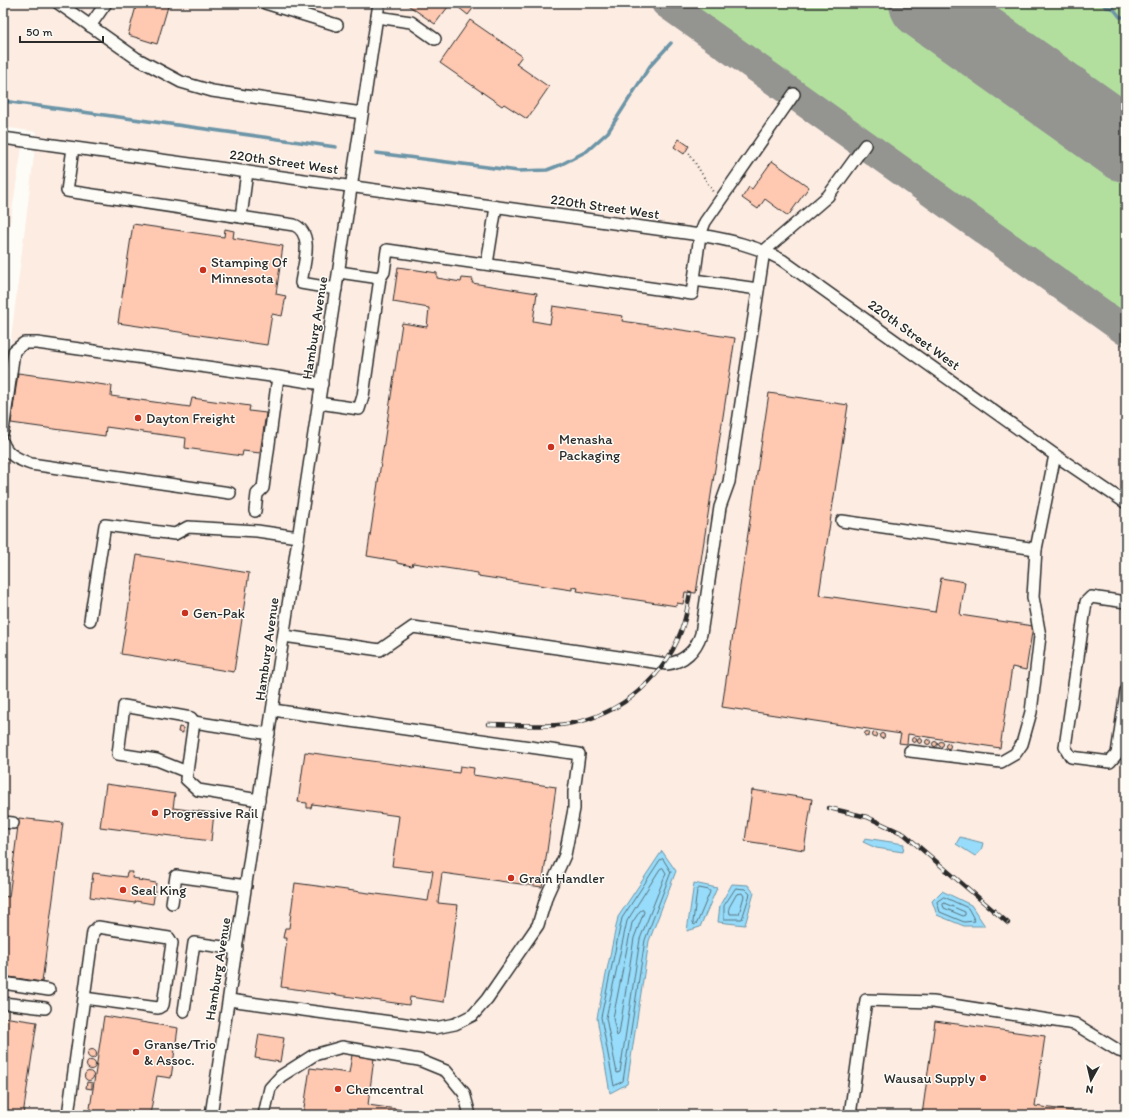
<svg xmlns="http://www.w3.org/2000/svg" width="1129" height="1118" font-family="Itim,sans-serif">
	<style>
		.built { fill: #fdece2 }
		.green { fill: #b2df9e; stroke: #6e8564 }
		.water { fill: #97dcfa; stroke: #6c95a7 }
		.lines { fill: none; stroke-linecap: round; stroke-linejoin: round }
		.shore { stroke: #56727e; stroke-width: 1 }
		.stream { stroke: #6c95a7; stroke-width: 3.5 }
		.taxiway { stroke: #949491; stroke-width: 30 }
		.runway { stroke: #949491; stroke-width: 74 }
		.building { fill: #fec8b1; stroke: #2b2b2b }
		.minor-casing { stroke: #2b2b2b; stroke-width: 14 }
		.path { stroke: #2b2b2b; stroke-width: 2; stroke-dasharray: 1 3; stroke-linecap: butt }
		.minor { stroke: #fdfcf7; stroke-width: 11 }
		.rail-casing { stroke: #2b2b2b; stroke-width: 4.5 }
		.rail { stroke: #fdfcf7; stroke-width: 3; stroke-dasharray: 9; stroke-linecap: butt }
		.poi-dot { fill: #c8321e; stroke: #fdfcf7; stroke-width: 1.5 }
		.labels { text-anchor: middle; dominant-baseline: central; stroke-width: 3; stroke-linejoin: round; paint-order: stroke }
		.street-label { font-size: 14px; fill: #2b2b2b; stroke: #fdfcf7 }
		.poi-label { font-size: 14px; fill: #2b2b2b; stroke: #fdfcf7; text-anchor: start }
	</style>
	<rect width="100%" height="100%" fill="#fdfcf7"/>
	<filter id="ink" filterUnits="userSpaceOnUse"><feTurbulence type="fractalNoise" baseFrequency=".025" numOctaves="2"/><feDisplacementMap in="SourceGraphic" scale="8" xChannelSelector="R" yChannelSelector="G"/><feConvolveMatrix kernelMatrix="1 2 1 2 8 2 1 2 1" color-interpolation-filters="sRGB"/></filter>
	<g filter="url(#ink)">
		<!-- built -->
		<g class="built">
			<polygon points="3,3 1126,3 1126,1115 3,1115 3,402 37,132 3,127"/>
			<polygon points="3,138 23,141 3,268"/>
		</g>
		<!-- green -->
		<g class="green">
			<polygon points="685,3 892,3 1126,170 1126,318"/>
			<polygon points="960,3 1126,3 1126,121"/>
		</g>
		<!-- water -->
		<g class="water">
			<polygon points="960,837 983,843 981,851 975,856 956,844"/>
			<polygon points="865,838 904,844 903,852 876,848 863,842"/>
			<polygon points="662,851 676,871 649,941 627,1084 610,1093 597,1018 618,917"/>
			<polygon points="694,883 717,888 700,927 687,931"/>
			<polygon points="732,884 748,885 754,893 745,925 718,922 720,905"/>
			<polygon points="942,891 971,905 985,926 964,926 937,915 932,901"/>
		</g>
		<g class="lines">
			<!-- shore -->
			<g class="shore">
				<polygon points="663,859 671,872 645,940 623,1081 614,1086 601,1017 622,918 660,860"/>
				<polygon points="663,868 666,873 640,939 620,1072 617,1073 606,1018 627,921 660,869"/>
				<polygon points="699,888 709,890 710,892 697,923 694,925 693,922 697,890"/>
				<polygon points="736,888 745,889 750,894 742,919 724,919 724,906"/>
				<polygon points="737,894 742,893 744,896 739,914 730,914 729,908"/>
				<polygon points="944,897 968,908 975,921 964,922 940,912 937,902"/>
				<polygon points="944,903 965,912 965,915 963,916 944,908 943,905"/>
				<polygon points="643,910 644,912 634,938 619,1034 617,1036 613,1018 632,923 640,911"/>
			</g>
			<!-- stream -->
			<g class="stream">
				<polyline points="1102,3 1106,7 1113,8 1120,17 1126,17"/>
				<polyline points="3,101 336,147"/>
				<polyline points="376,153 518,171 547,170 560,165 587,151 608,132 650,66 671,43"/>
			</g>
			<!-- taxiway -->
			<polyline class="taxiway" points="666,3 1126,331"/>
			<!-- runway -->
			<polyline class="runway" points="926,3 1126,145"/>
		</g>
		<!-- building -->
		<g class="building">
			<polygon points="137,3 169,3 157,44 128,35"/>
			<polygon points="405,3 451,3 435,24"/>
			<polygon points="453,3 477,3 468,15"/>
			<polygon points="470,20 522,56 516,64 549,87 527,119 504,104 502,106 440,63"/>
			<polygon points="679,139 689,146 684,154 674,147"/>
			<polygon points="772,161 809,187 788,216 765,199 758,209 742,198 749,187 752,189"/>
			<polygon points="133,224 224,237 225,229 234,231 233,238 283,246 276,294 286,296 282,316 272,314 267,345 118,323"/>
			<polygon points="398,267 437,273 437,278 461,282 462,278 473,279 472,283 537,293 533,321 550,324 553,306 623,316 622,321 735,338 696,593 685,592 683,604 677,603 677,606 577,591 578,588 572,587 572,590 478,576 478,573 413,563 412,566 397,563 397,561 367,556 402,323 427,327 429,308 393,302"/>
			<polygon points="18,373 112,386 111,396 190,407 192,398 250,406 249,411 266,413 260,453 243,451 242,456 185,448 186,438 106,427 105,436 11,423"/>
			<polygon points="769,393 848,405 819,595 935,612 941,578 965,582 960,615 1033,626 1026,670 1012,667 1000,748 908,734 907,744 899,743 901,734 722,707"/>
			<polygon points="137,555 249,573 234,672 121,654"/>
			<polygon points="179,727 183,728 183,733 178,732"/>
			<circle cx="867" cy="734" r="2.5"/>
			<circle cx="875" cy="735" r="2.5"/>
			<circle cx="882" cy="736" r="2.5"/>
			<circle cx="914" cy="740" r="2.5"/>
			<circle cx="920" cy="741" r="2.5"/>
			<circle cx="928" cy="742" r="2.5"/>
			<circle cx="941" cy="744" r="2.5"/>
			<circle cx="935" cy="744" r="2.5"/>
			<circle cx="948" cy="746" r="2.5"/>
			<polygon points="305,752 459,773 460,766 474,768 473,775 556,787 542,887 442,873 438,903 458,905 444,1002 410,997 409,1005 281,987 287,938 283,938 285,928 289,928 295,883 428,901 433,871 392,866 399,816 312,804 311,808 307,808 307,803 298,802"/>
			<polygon points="106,784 175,794 173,808 214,813 211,841 100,827"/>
			<polygon points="752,790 812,799 804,850 745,841"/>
			<polygon points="19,818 63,823 42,982 3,976 3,896 9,897"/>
			<polygon points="127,872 133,872 132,878 139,879 138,880 156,883 153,904 136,901 135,903 90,897 93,873 126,877"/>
			<polygon points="104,1016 178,1028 171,1078 157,1076 150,1115 89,1115"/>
			<polygon points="3,1017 37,1022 23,1115 3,1115"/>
			<polygon points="935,1021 1045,1036 1035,1106 1102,1115 922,1115"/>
			<polygon points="259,1034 284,1038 280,1062 255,1058"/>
			<circle cx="92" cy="1054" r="4.5"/>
			<polygon points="352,1055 374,1058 368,1105 418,1112 417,1115 303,1115 310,1068 349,1073"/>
			<circle cx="91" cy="1065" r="4.5"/>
			<circle cx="89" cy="1076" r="4.5"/>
			<polygon points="87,1082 92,1083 92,1089 86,1088"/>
		</g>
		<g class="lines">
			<!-- minor casing -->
			<g class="minor-casing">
				<g id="minor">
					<polyline points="58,3 136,58 181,82 212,91 362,113"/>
					<polyline points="265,3 337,25"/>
					<polyline points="377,17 411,22 435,39"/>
					<polyline points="90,26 106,3"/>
					<path d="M 3,138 L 700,235 C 729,240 757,246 782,260 L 1055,455 L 1126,503"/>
					<path d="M 73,148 L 67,191 L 294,225 C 315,233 303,267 301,283 L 336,289"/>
					<polyline points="241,217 247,172"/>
					<polyline points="487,264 496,207"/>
					<polyline points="339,272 380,278"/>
					<polyline points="694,280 758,289"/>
					<polyline points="319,403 359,409 363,396 380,278 384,272 387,250 692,294 700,235 705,222 794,94"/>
					<polyline points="3,431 14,351 24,343 37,343 278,377"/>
					<path d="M 3,443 C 7,455 20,460 31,464 L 230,493"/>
					<polyline points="255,511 257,494 263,488 278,377 322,384"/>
					<polyline points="842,521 1036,549 1055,455"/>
					<polyline points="1126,602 1091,597 1086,602 1065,747 1071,757 1110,762 1117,754 1126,691"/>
					<polyline points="90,620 105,525 175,534 188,527 257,531 298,537"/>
					<path d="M 284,636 L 380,650 L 413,627 L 667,664 C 684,662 696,650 701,634 L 720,507 L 729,482 L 764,251 L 828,196 L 865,145"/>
					<polyline points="910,751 1001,762 1015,754 1022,744 1031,712 1040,636 1033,597 1036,549"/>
					<polyline points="187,772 157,760 118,754 124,706 191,718 194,722"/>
					<polyline points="259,800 198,790 186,779 194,722 269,734"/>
					<polyline points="3,822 13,823"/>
					<polyline points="172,903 176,876 246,886"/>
					<polyline points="3,983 49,990"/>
					<polyline points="229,1000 435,1028 455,1024 473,1015 487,999 538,925 547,895 565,855 574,809 574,792 579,754 273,710"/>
					<polyline points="3,1003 45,1008"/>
					<polyline points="184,1011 194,943 237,949"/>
					<polyline points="68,1115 93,932 98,927 169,938 172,943 163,1005 158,1008 84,998"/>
					<polyline points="211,1115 379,3"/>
					<polyline points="264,1115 270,1088 281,1076 314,1055 342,1047 419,1060 446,1071 464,1093 470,1115"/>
					<polyline points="850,1115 866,1000 933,1002 1075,1024 1119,1051 1126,1053"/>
				</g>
			</g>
			<!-- path -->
			<polyline class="path" points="689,153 713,192"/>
			<!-- minor -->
			<use href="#minor" class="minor"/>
			<!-- rail casing -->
			<g class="rail-casing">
				<g id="rail">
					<path d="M 488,724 C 514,724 541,728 567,724 C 621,716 669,675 684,622 C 687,613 688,602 690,593"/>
					<polyline points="829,808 867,817 904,834 1008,923"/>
				</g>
			</g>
			<!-- rail -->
			<use href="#rail" class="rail"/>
		</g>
	</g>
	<!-- markers -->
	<g class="poi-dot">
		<circle cx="203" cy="270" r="4"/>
		<circle cx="138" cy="418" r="4"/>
		<circle cx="551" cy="447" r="4"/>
		<circle cx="185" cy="613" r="4"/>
		<circle cx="155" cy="813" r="4"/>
		<circle cx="511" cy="878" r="4"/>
		<circle cx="123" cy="890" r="4"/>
		<circle cx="136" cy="1052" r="4"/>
		<circle cx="983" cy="1078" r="4"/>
		<circle cx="338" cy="1089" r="4"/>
	</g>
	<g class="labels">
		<!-- street labels -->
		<g class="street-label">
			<text transform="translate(284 162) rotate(8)">220th Street West</text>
			<text transform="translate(605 207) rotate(8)">220th Street West</text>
			<text transform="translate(315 328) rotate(-81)">Hamburg Avenue</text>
			<text transform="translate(914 335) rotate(36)">220th Street West</text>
			<text transform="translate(267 649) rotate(-82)">Hamburg Avenue</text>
			<text transform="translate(218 969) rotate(-81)">Hamburg Avenue</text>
		</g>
		<!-- poi labels -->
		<g class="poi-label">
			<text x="211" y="262">Stamping Of<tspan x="211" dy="16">Minnesota</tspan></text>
			<text x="146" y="418">Dayton Freight</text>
			<text x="559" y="439">Menasha<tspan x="559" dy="16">Packaging</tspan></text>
			<text x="193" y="613">Gen-Pak</text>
			<text x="163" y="813">Progressive Rail</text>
			<text x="519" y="878">Grain Handler</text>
			<text x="131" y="890">Seal King</text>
			<text x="144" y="1044">Granse/Trio<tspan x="144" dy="16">&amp; Assoc.</tspan></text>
			<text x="975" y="1078" text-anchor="end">Wausau Supply</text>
			<text x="346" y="1089">Chemcentral</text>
		</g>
	</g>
	<!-- margin -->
	<rect width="1129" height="1118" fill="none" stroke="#fdfcf7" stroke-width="16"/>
	<rect x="8" y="8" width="1113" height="1102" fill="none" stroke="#2b2b2b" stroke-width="1.5" filter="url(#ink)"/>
	<!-- north arrow -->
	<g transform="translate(1091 1080) rotate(188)" stroke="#fdfcf7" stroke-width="3" paint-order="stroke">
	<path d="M0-3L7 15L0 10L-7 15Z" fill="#2b2b2b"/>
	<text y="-6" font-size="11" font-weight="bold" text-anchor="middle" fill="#2b2b2b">N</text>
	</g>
	<!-- scale -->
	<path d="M20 36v6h83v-6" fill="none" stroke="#2b2b2b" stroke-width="2"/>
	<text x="26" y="36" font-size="12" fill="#2b2b2b" stroke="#fdfcf7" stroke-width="3" paint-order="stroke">50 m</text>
</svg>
